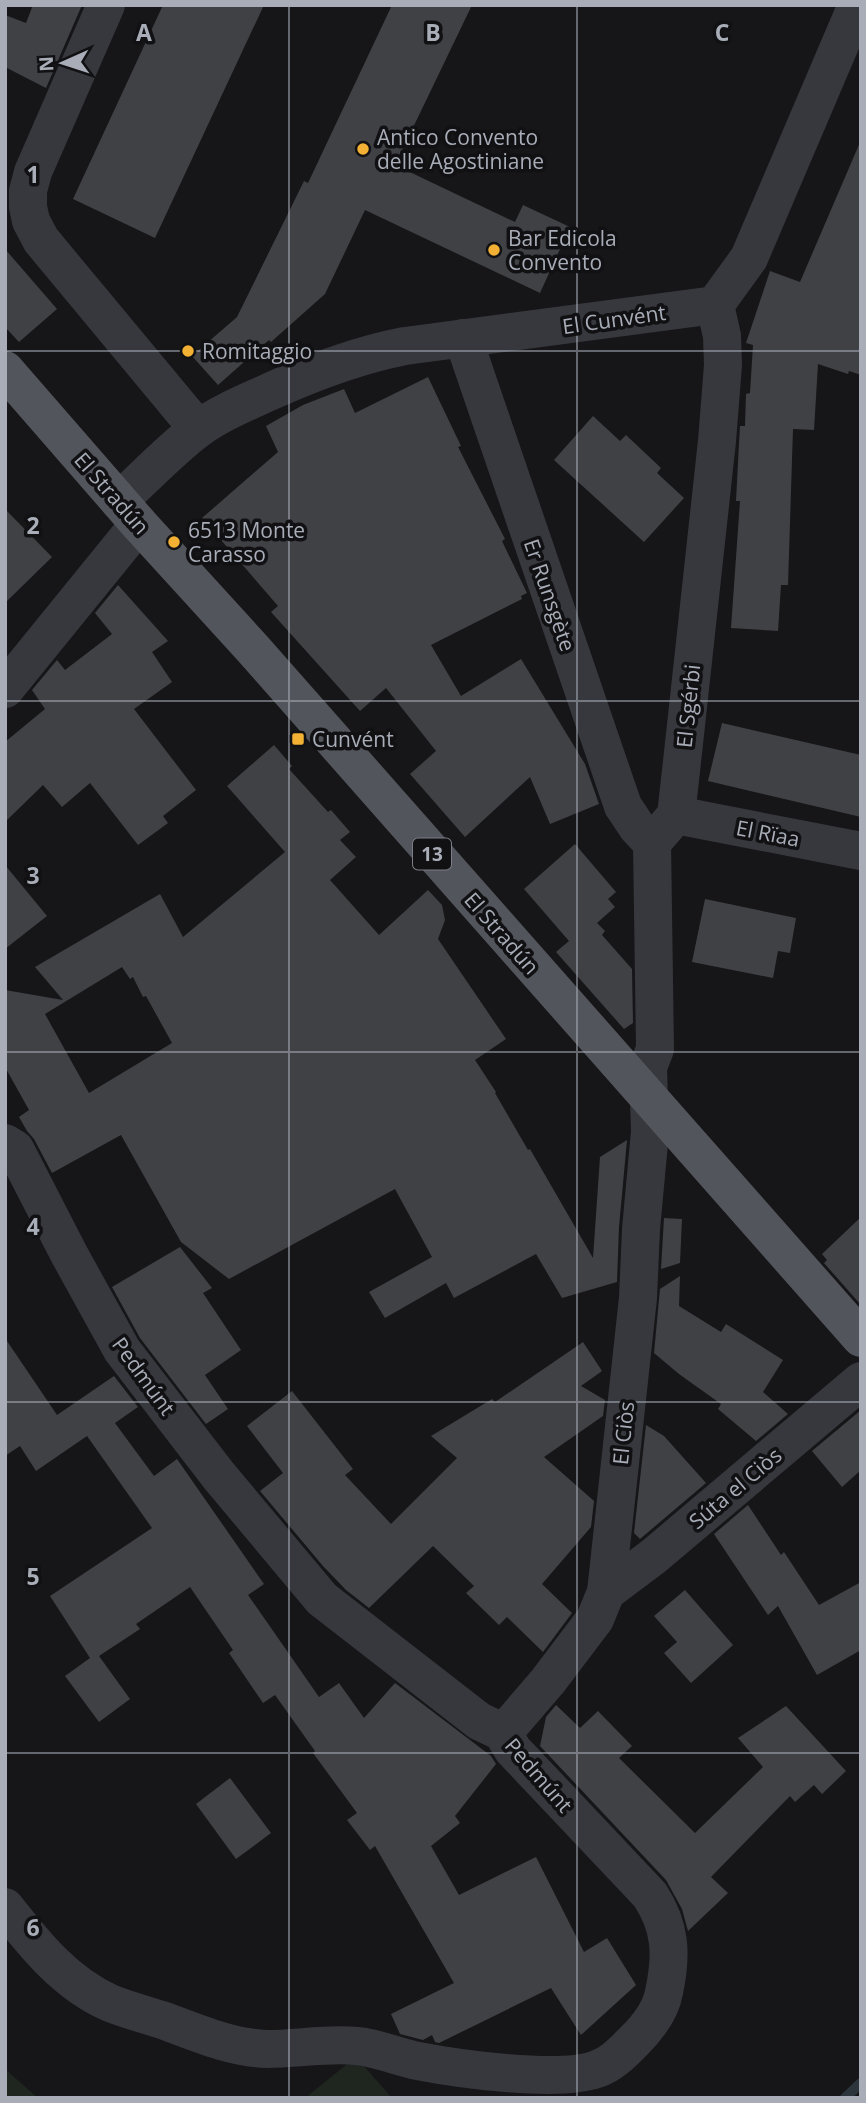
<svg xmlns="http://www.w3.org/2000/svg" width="866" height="2103" font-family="'Open Sans',sans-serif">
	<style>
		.green { fill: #1e261f }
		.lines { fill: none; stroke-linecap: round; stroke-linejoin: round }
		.stream { stroke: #2c353c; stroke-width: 10 }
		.building { fill: #404145; fill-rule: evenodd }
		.minor { stroke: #37383d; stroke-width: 38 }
		.primary { stroke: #53555c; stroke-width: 38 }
		.grid { fill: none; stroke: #a8adb8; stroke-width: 2; stroke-opacity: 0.55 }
		.poi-dot { fill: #f2b134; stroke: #111113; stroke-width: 2.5 }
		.labels { text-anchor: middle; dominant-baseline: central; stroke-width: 7; stroke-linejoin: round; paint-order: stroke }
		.shield { fill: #111113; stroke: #7b7e86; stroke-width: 2 }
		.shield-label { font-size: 19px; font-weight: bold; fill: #a8adb8 }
		.poi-label { font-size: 21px; fill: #a8adb8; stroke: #111113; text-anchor: start }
		.street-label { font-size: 21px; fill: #a8adb8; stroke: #111113 }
		.grid-label { font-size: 23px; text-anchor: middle; font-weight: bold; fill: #a8adb8; stroke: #111113; stroke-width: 7; stroke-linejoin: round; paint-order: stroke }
	</style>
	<rect width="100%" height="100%" fill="#161618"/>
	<!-- green -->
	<g class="green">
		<polygon points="356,2057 392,2098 307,2098 310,2094"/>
		<polygon points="5,2069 38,2098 5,2098"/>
	</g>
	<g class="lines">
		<!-- stream -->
		<polyline class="stream" points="845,2098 861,2083"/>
	</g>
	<!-- building -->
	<g class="building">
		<polygon points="33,5 82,5 46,88 5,67 5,15 26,23"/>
		<polygon points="163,5 264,5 155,238 73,199"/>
		<polygon points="392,5 472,5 395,165 515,222 523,205 570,227 540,293 365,210 325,294 271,342 269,340 218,385 192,356 237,317 304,181 308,183"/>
		<polygon points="861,140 861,375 849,371 848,374 818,364 814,430 793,429 788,585 781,585 778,631 731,628 740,501 736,501 739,444 740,426 745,426 746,394 750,393 753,345 746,343 770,271 800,282"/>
		<polygon points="5,249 57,309 19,342 5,327"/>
		<polygon points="428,377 461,446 458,447 505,539 502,541 527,593 521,596 522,599 431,645 461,696 521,659 585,764 599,804 550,824 530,777 465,837 410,774 436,751 386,688 360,711 271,612 278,606 202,518 278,452 266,426 303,405 344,389 355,413"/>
		<polygon points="593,416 620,441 626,435 661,468 657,473 684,498 644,542 554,460"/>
		<polygon points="5,509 52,557 5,603"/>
		<polygon points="118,585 168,641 152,652 172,682 134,709 196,790 163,816 168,823 138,845 90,783 62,807 43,785 5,822 5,742 45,709 32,690 57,660 65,670 112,634 95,613"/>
		<polygon points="722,723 861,755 861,817 708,781"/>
		<path d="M 274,745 L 292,766 L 289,769 L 328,812 L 331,810 L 350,832 L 340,840 L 356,857 L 330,880 L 379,935 L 428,890 L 442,905 L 445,920 L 438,939 L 506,1039 L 475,1060 L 496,1092 L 495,1093 L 528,1150 L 530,1149 L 593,1258 L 600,1157 L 627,1140 L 619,1227 L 617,1282 L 562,1298 L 536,1254 L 454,1298 L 446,1283 L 385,1318 L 369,1292 L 432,1257 L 395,1189 L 229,1279 L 181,1242 L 121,1135 L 52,1173 L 34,1139 L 27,1131 L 19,1117 L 29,1110 L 5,1067 L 5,990 L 63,1000 L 35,967 L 160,894 L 183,937 L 285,852 L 227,786 ZM 122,967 L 130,979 L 133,977 L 143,997 L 146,996 L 172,1043 L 89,1093 L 45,1014 Z"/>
		<polygon points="575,844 616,892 608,899 615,907 597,923 605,931 602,935 632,969 633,1023 624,1029 556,952 569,941 524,889"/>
		<polygon points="5,865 47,916 5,949"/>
		<polygon points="705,899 796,918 790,953 778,951 773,978 692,962"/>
		<polygon points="861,1217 861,1305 824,1263 827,1260 822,1254"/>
		<polygon points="664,1218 682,1219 680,1263 661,1269"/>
		<polygon points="180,1247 212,1288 203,1293 241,1350 205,1375 228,1409 206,1424 140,1338 112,1287"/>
		<polygon points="680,1276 679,1306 721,1332 726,1324 783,1360 763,1392 788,1414 756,1441 718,1409 721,1404 679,1374 654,1353 660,1289"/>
		<polygon points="5,1338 57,1415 114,1376 138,1407 115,1423 154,1476 177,1459 264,1584 248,1595 319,1697 339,1683 364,1718 395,1683 491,1756 496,1764 455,1816 460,1823 431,1846 459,1895 536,1857 584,1952 607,1938 636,1985 581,2035 551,1988 439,2043 435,2042 432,2035 423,2040 400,2034 391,2014 454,1983 375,1846 370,1850 347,1820 357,1813 313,1753 315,1751 275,1695 263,1703 229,1653 233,1650 190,1587 136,1624 140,1629 99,1656 130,1699 99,1722 65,1676 90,1658 50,1596 152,1528 87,1436 36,1471 20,1446 5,1456"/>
		<polygon points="583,1342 602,1371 581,1386 605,1400 603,1416 544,1457 594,1501 591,1527 542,1584 572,1613 543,1652 507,1617 499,1625 466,1593 474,1586 433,1546 369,1608 346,1590 323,1566 260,1491 283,1473 247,1426 292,1391 353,1469 345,1475 391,1524 457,1458 431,1436 492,1399 495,1402"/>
		<polygon points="861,1410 861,1470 842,1487 812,1451"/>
		<polygon points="646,1425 664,1436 706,1483 640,1539 634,1533"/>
		<polygon points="748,1505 781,1555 784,1552 819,1605 861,1582 861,1650 817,1675 778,1606 768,1615 714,1534"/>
		<polygon points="685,1590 733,1645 691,1683 664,1653 677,1642 654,1616"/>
		<polygon points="556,1705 580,1728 598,1711 632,1746 619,1758 695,1833 763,1767 738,1738 786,1706 846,1771 822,1794 814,1785 795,1802 790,1796 711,1877 728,1893 688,1931 682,1909 666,1880 540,1746 546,1717"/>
		<polygon points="230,1778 271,1833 236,1859 196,1804"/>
	</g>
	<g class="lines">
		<!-- minor -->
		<g class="minor">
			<polyline points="106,5 33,172 28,191 28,207 31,221 41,240 198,429"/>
			<polyline points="463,338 623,806 637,827 652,843"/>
			<path d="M 119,501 C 145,477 170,450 198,429 C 220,413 245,403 269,392 C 313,372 358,355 405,346 L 715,305 L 749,258 L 857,5"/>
			<polyline points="5,689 139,524"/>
			<polyline points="676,815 861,851"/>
			<path d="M 5,1143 L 15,1149 L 69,1254 L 122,1350 L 219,1476 L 322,1599 L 479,1721 L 502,1732 L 513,1750 L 650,1895 C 671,1927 672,1955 664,1992 C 661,2010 647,2028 634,2041 C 623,2052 612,2064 597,2069 C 559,2083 459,2069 418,2061 C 398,2057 378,2048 357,2046 C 327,2043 297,2049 267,2049 C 232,2048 197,2033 165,2021 C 147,2015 127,2010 110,2003 C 65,1983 35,1945 5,1907"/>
			<polyline points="606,1592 654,1556 861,1381"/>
			<polyline points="502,1732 512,1723 548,1681 595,1619 606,1592 638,1298 641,1229 650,1132 648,1067 655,1049 652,843 676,815 681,771 717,441 723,365 722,336 715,305"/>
		</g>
		<!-- primary -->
		<polyline class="primary" points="5,370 139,524 253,649 861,1338"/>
	</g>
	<!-- grid -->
	<path class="grid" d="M 289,5 L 289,2098M 577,5 L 577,2098M 5,351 L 861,351M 5,701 L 861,701M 5,1052 L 861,1052M 5,1402 L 861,1402M 5,1753 L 861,1753"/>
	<!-- markers -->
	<g class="poi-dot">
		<circle cx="363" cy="149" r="7"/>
		<circle cx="494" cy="250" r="7"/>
		<circle cx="188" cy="351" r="7"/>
		<circle cx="174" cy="542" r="7"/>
		<rect x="291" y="732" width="14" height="14" rx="3.5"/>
	</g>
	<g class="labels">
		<!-- shield labels -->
		<rect class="shield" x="413" y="838.5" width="38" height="31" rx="5"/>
		<g class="shield-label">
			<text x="432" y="854">13</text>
		</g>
		<!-- poi labels -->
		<g class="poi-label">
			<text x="377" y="137">Antico Convento<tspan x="377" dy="24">delle Agostiniane</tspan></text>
			<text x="508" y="238">Bar Edicola<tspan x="508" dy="24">Convento</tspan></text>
			<text x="202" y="351">Romitaggio</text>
			<text x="188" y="530">6513 Monte<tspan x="188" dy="24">Carasso</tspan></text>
			<text x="312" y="739">Cunvént</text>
		</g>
		<!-- street labels -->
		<g class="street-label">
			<text transform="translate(614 319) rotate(-8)">El Cunvént</text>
			<text transform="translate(112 493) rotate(49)">El Stradún</text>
			<text transform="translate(550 595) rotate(71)">Er Runsgète</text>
			<text transform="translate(688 706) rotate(-84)">El Sgérbi</text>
			<text transform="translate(768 833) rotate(11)">El Rïaa</text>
			<text transform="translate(502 933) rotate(49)">El Stradún</text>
			<text transform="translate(144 1376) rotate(54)">Pedmúnt</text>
			<text transform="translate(623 1433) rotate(-84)">El Ciòs</text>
			<text transform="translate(735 1488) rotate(-40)">Súta el Ciòs</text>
			<text transform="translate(539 1775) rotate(49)">Pedmúnt</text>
		</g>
	</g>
	<g class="grid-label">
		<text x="144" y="41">A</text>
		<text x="433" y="41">B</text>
		<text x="722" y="41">C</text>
		<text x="33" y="183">1</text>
		<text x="33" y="534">2</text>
		<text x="33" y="884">3</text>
		<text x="33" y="1235">4</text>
		<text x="33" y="1585">5</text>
		<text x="33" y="1936">6</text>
	</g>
	<!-- border -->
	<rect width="866" height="2103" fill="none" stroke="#a8adb8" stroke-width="14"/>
	<!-- north arrow -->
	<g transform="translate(63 63) rotate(267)" stroke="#111113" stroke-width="5" paint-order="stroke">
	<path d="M0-5L12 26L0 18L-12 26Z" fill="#a8adb8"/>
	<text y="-10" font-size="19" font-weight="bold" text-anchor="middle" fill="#a8adb8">N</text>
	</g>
</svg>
